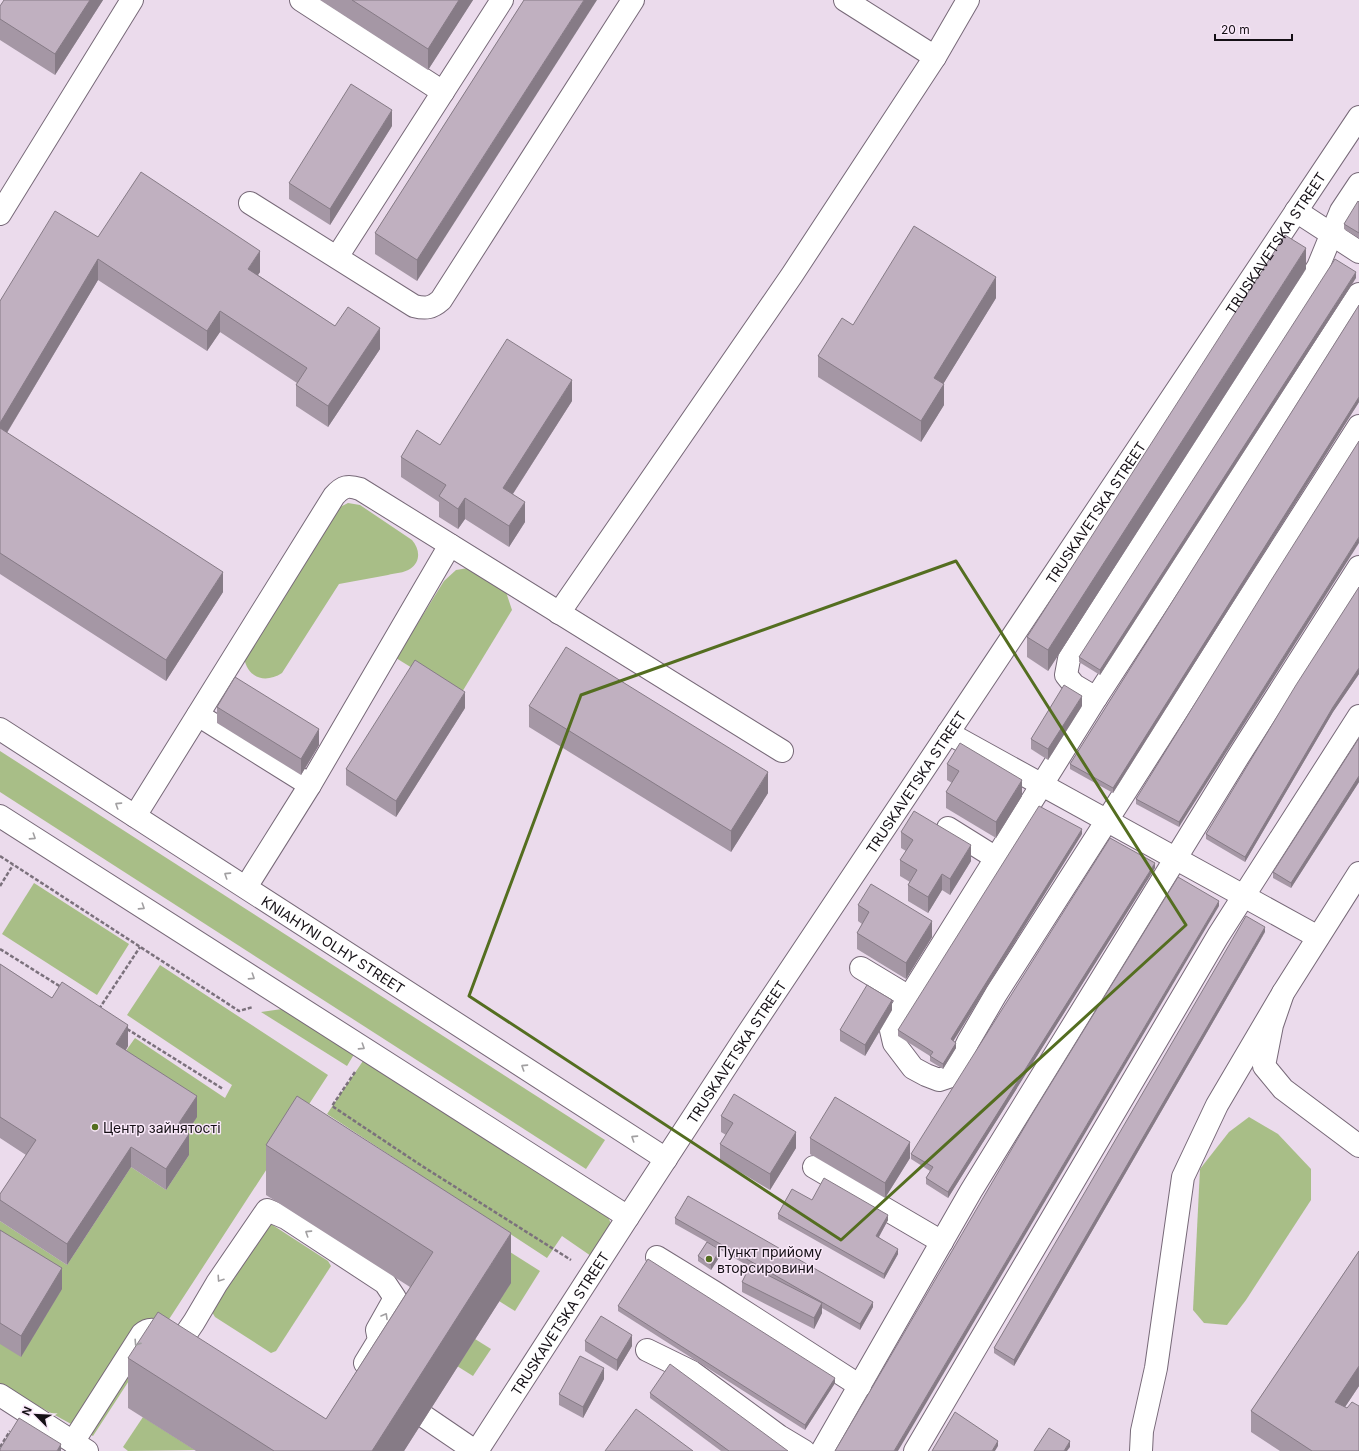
<svg xmlns="http://www.w3.org/2000/svg" width="1359" height="1451" font-family="Inter,sans-serif">
	<style>
		.green { fill: #a8be87 }
		.lines { fill: none; stroke-linecap: round; stroke-linejoin: round }
		.minor-casing { stroke: #776978; stroke-width: 24 }
		.path { stroke: #7b717c; stroke-width: 2.5; stroke-dasharray: 4 2; stroke-linecap: butt }
		.minor { stroke: #fff; stroke-width: 22 }
		.wall { fill: #a597a5 }
		.shaded-wall { fill: #867b86 }
		.building { fill: #c0b0c0; stroke: #867b86 }
		.oneway { stroke: #a19fa1 }
		.marked { fill: none; stroke: #546e20; stroke-width: 3; stroke-linejoin: round }
		.poi-dot { fill: #546e20; stroke: #f9e8f9; stroke-width: 1.5 }
		.labels { text-anchor: middle; dominant-baseline: central; stroke-width: 3; stroke-linejoin: round; paint-order: stroke }
		.street-label { font-size: 14px; fill: #140f15; stroke: #f9e8f9 }
		.poi-label { font-size: 14px; fill: #140f15; stroke: #f9e8f9; text-anchor: start }
	</style>
	<rect width="100%" height="100%" fill="#ebdbec"/>
	<!-- green -->
	<g class="green">
		<path d="M 348,503 L 360,505 L 412,540 C 420,549 421,562 410,569 C 404,573 395,573 388,575 C 372,578 355,581 339,584 L 282,673 C 265,684 247,678 244,657 L 336,509 Z"/>
		<polygon points="468,568 506,592 512,610 459,697 396,658 444,581 456,570"/>
		<polygon points="0,751 605,1140 586,1169 0,792"/>
		<polygon points="34,883 129,944 97,995 2,934"/>
		<polygon points="160,965 328,1075 93,1436 0,1385 0,1221 67,1265 131,1167 166,1190 189,1155 116,1065 135,1038 225,1098 232,1085 127,1015"/>
		<polygon points="289,1008 356,1051 347,1066 261,1012"/>
		<polygon points="365,1058 605,1208 612,1227 591,1256 562,1236 547,1258 327,1114"/>
		<polygon points="1249,1117 1278,1134 1311,1169 1311,1200 1246,1300 1227,1325 1204,1323 1193,1310 1200,1169 1229,1132"/>
		<polygon points="271,1224 328,1261 331,1266 276,1351 271,1353 215,1317 212,1312 267,1227"/>
		<polygon points="496,1243 540,1271 515,1311 499,1301"/>
		<polygon points="475,1339 491,1349 473,1376 457,1366"/>
		<polygon points="143,1417 195,1450 128,1451 123,1447"/>
	</g>
	<g class="lines">
		<!-- minor casing -->
		<g class="minor-casing">
			<g id="minor">
				<polyline points="301,0 443,92"/>
				<polyline points="845,0 935,57"/>
				<polyline points="1359,184 1341,211 1318,267 1069,659 1066,675 1074,685 1096,698 1359,294"/>
				<path d="M 250,203 L 414,306 C 426,309 432,308 441,300 L 633,0"/>
				<polyline points="1296,211 1359,252"/>
				<polyline points="0,214 132,0"/>
				<polyline points="337,257 502,0"/>
				<polyline points="559,613 792,275 935,57 968,0"/>
				<polyline points="1096,698 898,1015 891,1030 894,1043 913,1068 926,1075 939,1080 948,1077 956,1068 968,1042 996,994 1359,426"/>
				<polyline points="198,715 310,785"/>
				<path id="s1" d="M 0,729 L 666,1159"/>
				<polyline points="948,733 1318,937"/>
				<polyline points="0,816 628,1217"/>
				<path d="M 135,816 L 334,496 C 343,486 348,485 360,489 L 782,751"/>
				<polyline points="948,828 996,858"/>
				<polyline points="1359,873 1283,993 1272,1025 1264,1066 1283,1089 1359,1146"/>
				<polyline points="246,887 310,785 450,545"/>
				<polyline points="861,968 909,997"/>
				<polyline points="814,1167 942,1242"/>
				<polyline points="657,1257 714,1292 860,1386"/>
				<polyline points="179,1344 194,1322 217,1283 267,1210 286,1218 385,1283 395,1298 377,1330 379,1340 365,1363"/>
				<polyline points="647,1350 692,1372 779,1436 804,1451"/>
				<polyline points="0,1395 87,1451"/>
				<polyline points="425,1417 475,1451"/>
				<path d="M 73,1442 L 142,1334 C 153,1324 163,1334 173,1340"/>
				<path id="s2" d="M 477,1451 L 628,1217 L 746,1036 L 1359,117"/>
				<polyline points="822,1451 971,1191 1238,757 1359,567"/>
				<polyline points="915,1451 1218,936 1359,716"/>
				<polyline points="1141,1451 1142,1431 1156,1368 1183,1177 1217,1105 1283,993"/>
			</g>
		</g>
		<!-- path -->
		<g class="path">
			<polyline points="0,856 239,1011 253,1007"/>
			<polyline points="0,886 13,865"/>
			<polyline points="0,949 61,987"/>
			<polyline points="99,1009 140,947"/>
			<polyline points="127,1029 223,1089"/>
			<polyline points="355,1072 332,1106 422,1166 571,1260"/>
			<polyline points="0,1447 10,1431"/>
		</g>
		<!-- minor -->
		<use href="#minor" class="minor"/>
	</g>
	<!-- wall -->
	<g class="wall">
		<polygon points="103,0 55,75 0,40 0,6"/>
		<polygon points="320,0 473,0 428,70"/>
		<polygon points="524,0 417,281 375,254 375,233"/>
		<polygon points="392,126 330,225 289,199 289,183"/>
		<polygon points="1359,202 1359,238 1344,229 1344,224"/>
		<polygon points="98,237 260,272 258,275 335,326 380,349 328,427 296,406 296,385 297,383 220,332 207,351 98,280 7,433 223,592 166,681 0,574 0,301"/>
		<polygon points="1306,269 1048,671 1027,657 1027,637"/>
		<polygon points="1356,278 1100,675 1079,662 1079,657"/>
		<polygon points="996,298 943,384 944,405 921,442 818,377 818,356 853,325"/>
		<polygon points="1359,305 1359,402 1113,793 1070,769 1070,764"/>
		<polygon points="572,401 513,494 525,522 509,547 465,519 458,529 439,517 439,502 401,477 401,457 440,445"/>
		<polygon points="1359,441 1179,827 1136,804 1136,799"/>
		<polygon points="1359,587 1359,674 1333,712 1245,862 1206,839 1206,834"/>
		<polygon points="529,706 768,793 731,852 529,727"/>
		<polygon points="1082,706 1048,760 1031,749 1031,739"/>
		<polygon points="217,707 319,745 301,775 217,723"/>
		<polygon points="465,708 396,817 346,785 346,769"/>
		<polygon points="1359,738 1359,782 1291,888 1273,878 1273,872"/>
		<polygon points="947,764 1022,796 996,838 946,808 946,792 952,783 947,780"/>
		<polygon points="901,832 971,861 950,895 942,890 928,913 908,901 908,885 910,882 900,876 900,860 906,851 901,848"/>
		<polygon points="1082,834 953,1041 956,1048 943,1069 930,1061 930,1056 898,1036 898,1030"/>
		<polygon points="1155,868 948,1198 926,1184 926,1178 930,1171 911,1159 911,1154"/>
		<polygon points="858,905 932,937 906,979 857,949 857,933 862,924 858,921"/>
		<polygon points="1265,932 1014,1366 994,1353 994,1348"/>
		<polygon points="0,964 52,998 128,1046 126,1050 197,1117 187,1132 189,1155 166,1190 131,1167 67,1265 0,1221 0,1194 26,1155 0,1138"/>
		<polygon points="892,1010 865,1056 840,1041 840,1030"/>
		<polygon points="721,1116 796,1148 770,1190 720,1160 720,1144 726,1135 721,1132"/>
		<polygon points="810,1138 910,1158 885,1198 810,1154"/>
		<polygon points="266,1145 511,1283 404,1451 196,1451 128,1408 128,1358 326,1419 410,1287 266,1195"/>
		<polygon points="778,1214 888,1220 879,1237 898,1254 884,1279 778,1219"/>
		<polygon points="675,1218 873,1307 860,1330 822,1308 822,1313 814,1329 742,1292 742,1282 750,1267 707,1242 720,1256 711,1270 698,1261 698,1256 707,1242 675,1224"/>
		<polygon points="0,1230 62,1289 21,1357 0,1344"/>
		<polygon points="1359,1251 1359,1386 1345,1407 1359,1451 1280,1451 1251,1432 1251,1411"/>
		<polygon points="618,1306 835,1383 805,1430 618,1311"/>
		<polygon points="585,1341 632,1346 617,1371 585,1351"/>
		<polygon points="604,1379 583,1418 559,1405 559,1394"/>
		<polygon points="650,1393 788,1451 721,1451 650,1398"/>
	</g>
	<!-- shaded-wall -->
	<g class="shaded-wall">
		<polygon points="90,0 103,0 55,75 55,54"/>
		<polygon points="459,0 473,0 428,70 428,49"/>
		<polygon points="584,0 597,0 417,281 417,260"/>
		<polygon points="392,110 392,126 330,225 330,209"/>
		<polygon points="1306,248 1306,269 1048,671 1048,650"/>
		<polygon points="260,251 260,272 248,289 248,269"/>
		<polygon points="98,259 98,280 0,444 0,423"/>
		<polygon points="1356,272 1356,278 1100,675 1100,670"/>
		<polygon points="996,277 996,298 934,399 934,378"/>
		<polygon points="220,311 220,332 207,351 207,331"/>
		<polygon points="380,328 380,349 328,427 328,406"/>
		<polygon points="572,380 572,401 503,509 503,488"/>
		<polygon points="944,384 944,405 921,442 921,421"/>
		<polygon points="1359,397 1359,402 1113,793 1113,788"/>
		<polygon points="465,498 465,519 458,529 458,509"/>
		<polygon points="525,502 525,522 509,547 509,526"/>
		<polygon points="1359,537 1359,543 1179,827 1179,822"/>
		<polygon points="223,572 223,592 166,681 166,660"/>
		<polygon points="1359,668 1359,674 1333,712 1245,862 1245,857 1333,707"/>
		<polygon points="465,692 465,708 396,817 396,801"/>
		<polygon points="1082,696 1082,706 1048,760 1048,749"/>
		<polygon points="319,729 319,745 301,775 301,759"/>
		<polygon points="768,772 768,793 731,852 731,831"/>
		<polygon points="1359,776 1359,782 1291,888 1291,883"/>
		<polygon points="1022,780 1022,796 996,838 996,822"/>
		<polygon points="1082,829 1082,834 951,1045 951,1039"/>
		<polygon points="971,845 971,861 950,895 950,879"/>
		<polygon points="1155,863 1155,868 948,1198 948,1192"/>
		<polygon points="942,874 942,890 928,913 928,897"/>
		<polygon points="1219,901 1219,906 898,1451 894,1451"/>
		<polygon points="932,921 932,937 906,979 906,963"/>
		<polygon points="1265,927 1265,932 1014,1366 1014,1360"/>
		<polygon points="892,1000 892,1010 865,1056 865,1045"/>
		<polygon points="128,1025 128,1046 116,1065 116,1044"/>
		<polygon points="956,1043 956,1048 943,1069 943,1064"/>
		<polygon points="197,1096 197,1117 177,1147 177,1126"/>
		<polygon points="796,1132 796,1148 770,1190 770,1174"/>
		<polygon points="189,1134 189,1155 166,1190 166,1169"/>
		<polygon points="910,1142 910,1158 885,1198 885,1183"/>
		<polygon points="131,1147 131,1167 67,1265 67,1244"/>
		<polygon points="888,1215 888,1220 876,1242 876,1236"/>
		<polygon points="511,1233 511,1283 404,1451 372,1451"/>
		<polygon points="898,1249 898,1254 884,1279 884,1274"/>
		<polygon points="720,1250 720,1256 711,1270 711,1265"/>
		<polygon points="62,1268 62,1289 21,1357 21,1336"/>
		<polygon points="873,1302 873,1307 860,1330 860,1324"/>
		<polygon points="822,1303 822,1313 814,1329 814,1318"/>
		<polygon points="632,1335 632,1346 617,1371 617,1360"/>
		<polygon points="1359,1366 1359,1386 1335,1422 1335,1402"/>
		<polygon points="604,1368 604,1379 583,1418 583,1407"/>
		<polygon points="835,1378 835,1383 805,1430 805,1425"/>
		<polygon points="998,1441 998,1446 995,1451 992,1451"/>
		<polygon points="1070,1441 1070,1447 1067,1451 1064,1451"/>
		<polygon points="61,1444 61,1451 57,1451"/>
	</g>
	<!-- building -->
	<g class="building">
		<polygon points="4,0 90,0 55,54 0,19 0,6"/>
		<polygon points="352,0 459,0 428,49"/>
		<polygon points="524,0 584,0 417,260 375,233"/>
		<polygon points="351,84 392,110 330,209 289,183"/>
		<polygon points="141,172 260,251 248,269 335,326 348,307 380,328 328,406 296,385 307,368 220,311 207,331 98,259 0,423 0,301 55,211 98,237"/>
		<polygon points="1358,201 1359,202 1359,233 1344,224"/>
		<polygon points="914,226 996,277 934,378 944,384 921,421 818,356 842,318 853,325"/>
		<polygon points="1285,235 1306,248 1048,650 1027,637"/>
		<polygon points="1335,259 1356,272 1100,670 1079,657"/>
		<polygon points="1359,305 1359,397 1113,788 1070,764"/>
		<polygon points="507,339 572,380 503,488 525,502 509,526 465,498 458,509 439,496 446,485 401,457 417,430 440,445"/>
		<polygon points="0,428 223,572 166,660 0,553"/>
		<polygon points="1359,441 1359,537 1179,822 1136,799 1270,582"/>
		<polygon points="1359,587 1359,668 1333,707 1245,857 1206,834 1296,685"/>
		<polygon points="566,647 768,772 731,831 529,706"/>
		<polygon points="415,660 465,692 396,801 346,769"/>
		<polygon points="235,677 319,729 301,759 217,707"/>
		<polygon points="1064,685 1082,696 1048,749 1031,739"/>
		<polygon points="1359,738 1359,776 1291,883 1273,872"/>
		<polygon points="960,743 1022,780 996,822 946,792 959,771 947,764"/>
		<polygon points="1039,806 1082,829 951,1039 956,1043 943,1064 930,1056 933,1052 898,1030"/>
		<polygon points="914,811 971,845 950,879 942,874 928,897 908,885 917,870 900,860 913,840 901,832"/>
		<polygon points="1110,838 1155,863 948,1192 926,1178 933,1167 911,1154"/>
		<polygon points="1178,877 1219,901 894,1451 835,1451 1031,1116"/>
		<polygon points="871,884 932,921 906,963 857,933 869,912 858,905"/>
		<polygon points="1246,916 1265,927 1014,1360 994,1348"/>
		<polygon points="0,964 52,998 62,982 128,1025 116,1044 197,1096 177,1126 189,1134 166,1169 131,1147 67,1244 0,1200 0,1194 36,1140 0,1117"/>
		<polygon points="867,985 892,1000 865,1045 840,1030"/>
		<polygon points="734,1094 796,1132 770,1174 720,1144 733,1123 721,1116"/>
		<polygon points="297,1096 511,1233 372,1451 274,1451 128,1358 158,1312 326,1419 433,1252 266,1145"/>
		<polygon points="835,1097 910,1142 885,1183 810,1138"/>
		<polygon points="824,1178 888,1215 876,1236 898,1249 884,1274 778,1214 792,1189 812,1200"/>
		<polygon points="688,1196 873,1302 860,1324 675,1218"/>
		<polygon points="0,1230 62,1268 21,1336 0,1323"/>
		<polygon points="707,1242 720,1250 711,1265 698,1256"/>
		<polygon points="1359,1251 1359,1366 1335,1402 1347,1408 1352,1402 1359,1406 1359,1451 1312,1451 1251,1411"/>
		<polygon points="648,1259 835,1378 805,1425 618,1306"/>
		<polygon points="750,1266 822,1303 814,1318 742,1282"/>
		<polygon points="601,1316 632,1335 617,1360 585,1341"/>
		<polygon points="580,1356 604,1368 583,1407 559,1394"/>
		<polygon points="670,1364 788,1451 729,1451 650,1393"/>
		<polygon points="636,1409 693,1451 605,1451"/>
		<polygon points="955,1412 998,1441 992,1451 932,1451"/>
		<polygon points="19,1418 61,1444 57,1451 0,1451 0,1449"/>
		<polygon points="1049,1428 1070,1441 1064,1451 1034,1451"/>
	</g>
	<!-- one-way arrows -->
	<defs><path id="oneway-chevron" d="M-2-3.5L2.5 0L-2 3.5" fill="none" stroke-width="1.6" stroke-linecap="round" stroke-linejoin="round"/></defs>
	<g class="oneway">
		<use href="#oneway-chevron" transform="translate(118 805) rotate(-147)"/>
		<use href="#oneway-chevron" transform="translate(33 837) rotate(33)"/>
		<use href="#oneway-chevron" transform="translate(227 875) rotate(-147)"/>
		<use href="#oneway-chevron" transform="translate(142 907) rotate(33)"/>
		<use href="#oneway-chevron" transform="translate(252 977) rotate(33)"/>
		<use href="#oneway-chevron" transform="translate(362 1047) rotate(33)"/>
		<use href="#oneway-chevron" transform="translate(524 1067) rotate(-147)"/>
		<use href="#oneway-chevron" transform="translate(634 1138) rotate(-147)"/>
		<use href="#oneway-chevron" transform="translate(308 1233) rotate(-147)"/>
		<use href="#oneway-chevron" transform="translate(220 1279) rotate(124)"/>
		<use href="#oneway-chevron" transform="translate(385 1316) rotate(-60)"/>
		<use href="#oneway-chevron" transform="translate(137 1343) rotate(123)"/>
	</g>
	<!-- marked area -->
	<path class="marked" d="M 956,561 L 1186,925 L 841,1240 L 469,996 L 581,695 Z"/>
	<!-- markers -->
	<g class="poi-dot">
		<circle cx="95" cy="1127" r="4"/>
		<circle cx="709" cy="1259" r="4"/>
	</g>
	<g class="labels">
		<!-- street labels -->
		<g class="street-label">
			<text stroke="none"><textPath href="#s2" startOffset="1448">TRUSKAVETSKA STREET</textPath></text>
			<text stroke="none"><textPath href="#s2" startOffset="1124">TRUSKAVETSKA STREET</textPath></text>
			<text stroke="none"><textPath href="#s2" startOffset="800">TRUSKAVETSKA STREET</textPath></text>
			<text stroke="none"><textPath href="#s1" startOffset="397">KNIAHYNI OLHY STREET</textPath></text>
			<text stroke="none"><textPath href="#s2" startOffset="476">TRUSKAVETSKA STREET</textPath></text>
			<text stroke="none"><textPath href="#s2" startOffset="152">TRUSKAVETSKA STREET</textPath></text>
		</g>
		<!-- poi labels -->
		<g class="poi-label">
			<text x="103" y="1127">Центр зайнятості</text>
			<text x="717" y="1251">Пункт прийому<tspan x="717" dy="16">вторсировини</tspan></text>
		</g>
	</g>
	<!-- north arrow -->
	<g transform="translate(36 1415) rotate(294)" stroke="#f9e8f9" stroke-width="3" paint-order="stroke">
	<path d="M0-3L7 15L0 10L-7 15Z" fill="#140f15"/>
	<text y="-6" font-size="11" font-weight="bold" text-anchor="middle" fill="#140f15">N</text>
	</g>
	<!-- scale -->
	<path d="M1215 34v6h77v-6" fill="none" stroke="#140f15" stroke-width="2"/>
	<text x="1221" y="34" font-size="12" fill="#140f15" stroke="#f9e8f9" stroke-width="3" paint-order="stroke">20 m</text>
</svg>
